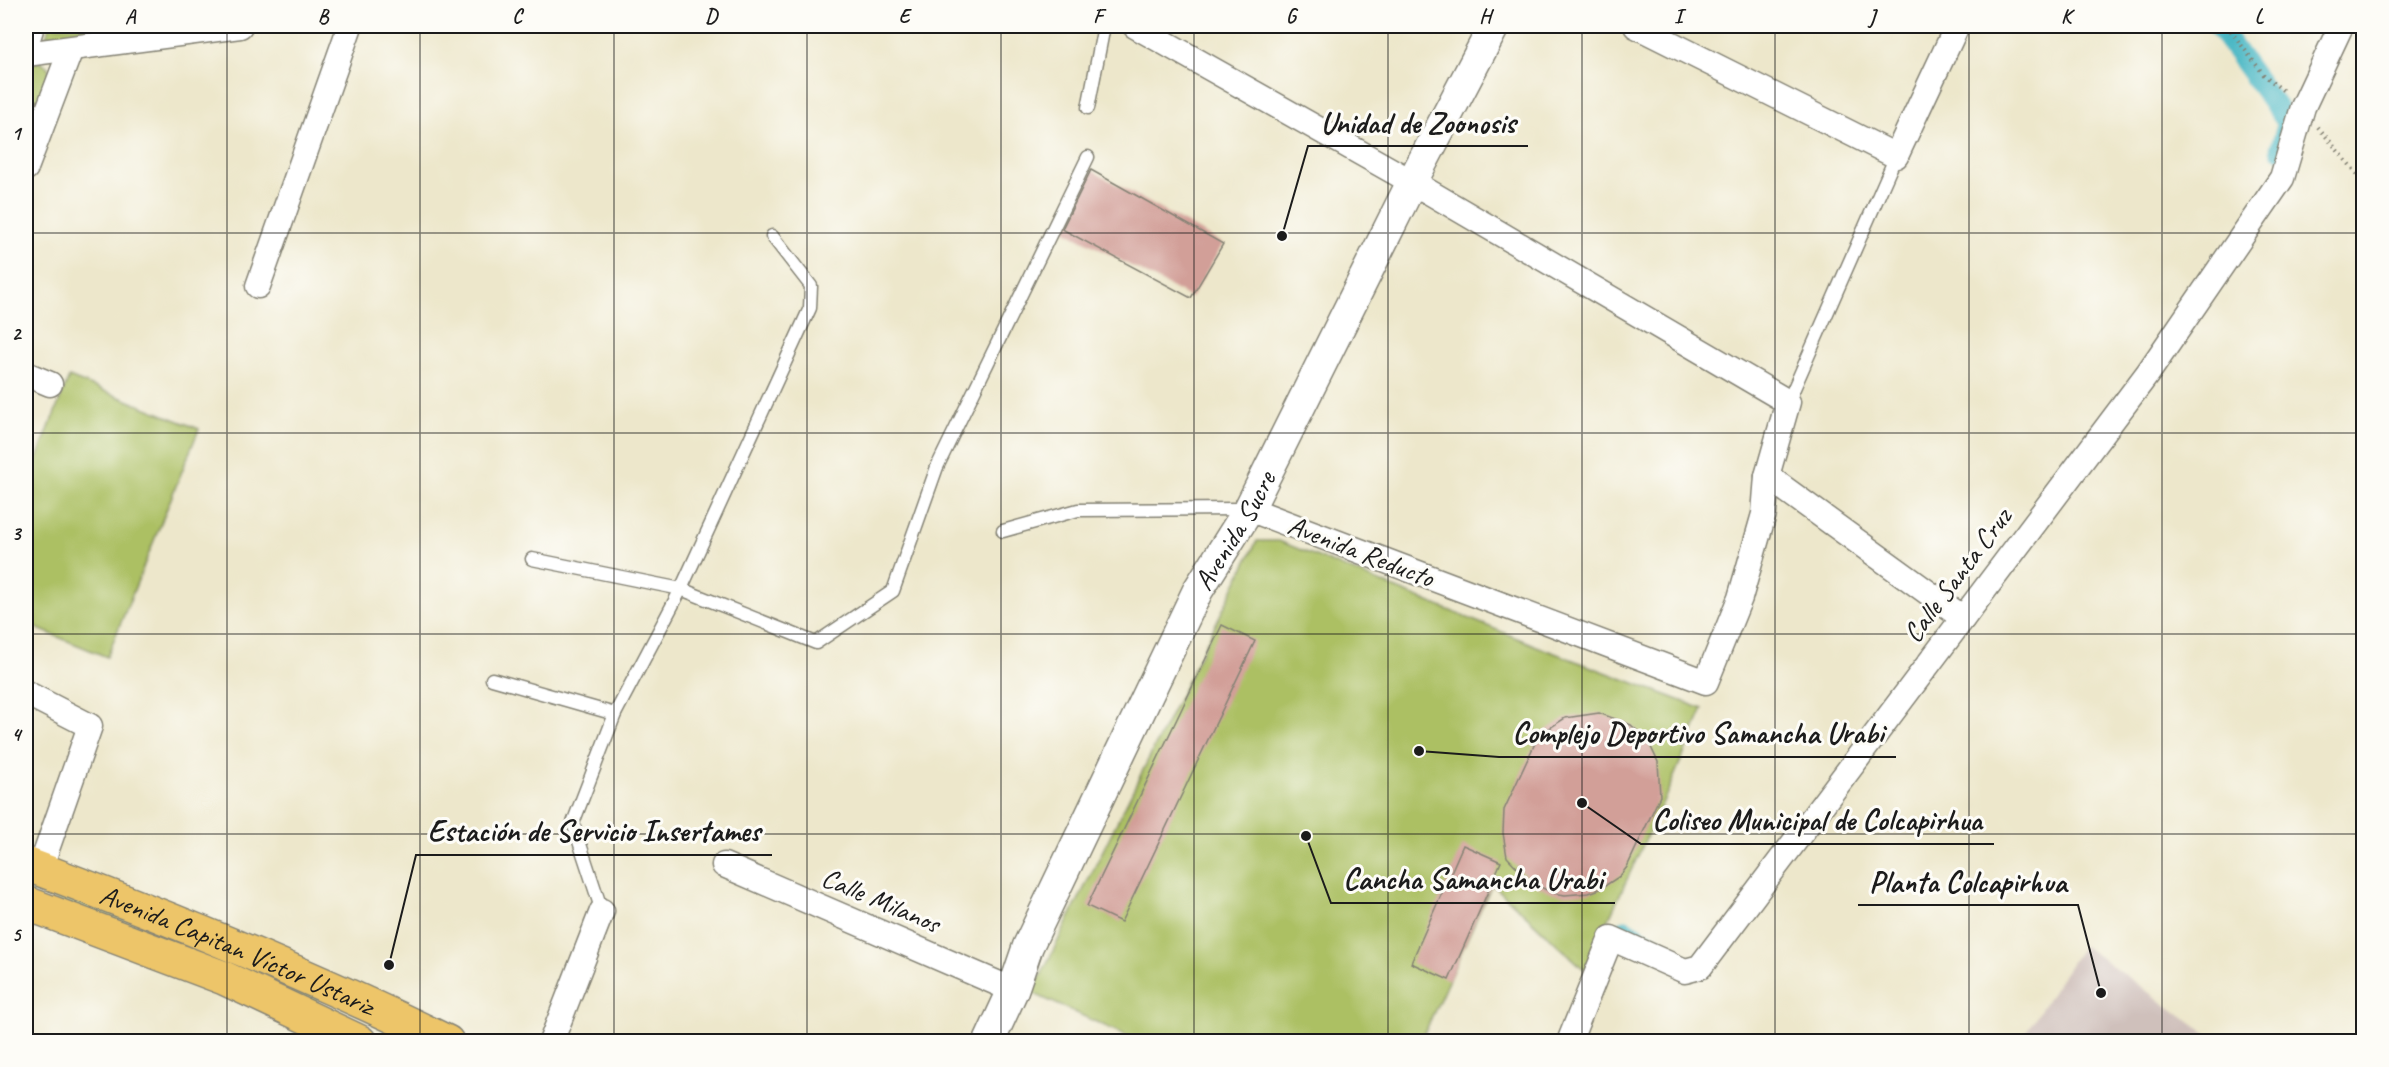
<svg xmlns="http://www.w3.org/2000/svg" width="2389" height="1067" font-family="Caveat,sans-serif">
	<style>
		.industrial { fill: #cfc0bb }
		.green { fill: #acc064; stroke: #646e40; stroke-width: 1.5 }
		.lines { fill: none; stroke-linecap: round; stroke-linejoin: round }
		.stream { stroke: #49b7c4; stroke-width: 6 }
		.canal { stroke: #49b7c4; stroke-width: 21 }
		.building { fill: #d29f98 }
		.service-casing { stroke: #848274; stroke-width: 15 }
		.minor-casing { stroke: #848274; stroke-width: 27 }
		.tertiary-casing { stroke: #848274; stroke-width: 33 }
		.primary-casing { stroke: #848274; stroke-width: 36 }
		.path { stroke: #848274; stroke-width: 4; stroke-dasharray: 1.5 4.5; stroke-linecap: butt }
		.service { stroke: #fff; stroke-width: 12 }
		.minor { stroke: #fff; stroke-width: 24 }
		.tertiary { stroke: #fff; stroke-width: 30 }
		.primary { stroke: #edc569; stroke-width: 33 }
		.grid { fill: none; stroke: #1c1c1c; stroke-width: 1.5; stroke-opacity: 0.55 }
		.labels { text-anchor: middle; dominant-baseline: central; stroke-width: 6; stroke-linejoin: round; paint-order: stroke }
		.street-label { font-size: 28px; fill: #1c1c1c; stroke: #fdfcf7 }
		.leader { fill: none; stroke: #1c1c1c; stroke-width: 2 }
		.callout-dot { fill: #1c1c1c; stroke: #fdfcf7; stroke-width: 2 }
		.callout-label { font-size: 30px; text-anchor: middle; font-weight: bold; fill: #1c1c1c; stroke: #fdfcf7; stroke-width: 6; stroke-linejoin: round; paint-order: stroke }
		.neatline { fill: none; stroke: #1c1c1c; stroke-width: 2 }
		.grid-label { font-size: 20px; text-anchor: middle; font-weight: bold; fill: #1c1c1c }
	</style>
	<rect width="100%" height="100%" fill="#fdfcf7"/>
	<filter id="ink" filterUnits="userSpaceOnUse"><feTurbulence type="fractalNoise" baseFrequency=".0167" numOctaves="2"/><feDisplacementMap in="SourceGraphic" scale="12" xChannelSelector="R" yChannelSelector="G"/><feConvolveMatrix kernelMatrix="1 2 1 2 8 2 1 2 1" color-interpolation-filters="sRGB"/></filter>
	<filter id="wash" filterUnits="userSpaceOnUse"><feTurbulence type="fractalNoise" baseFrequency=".008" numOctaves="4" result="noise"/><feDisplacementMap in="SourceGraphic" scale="24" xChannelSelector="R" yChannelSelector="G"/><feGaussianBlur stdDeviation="1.35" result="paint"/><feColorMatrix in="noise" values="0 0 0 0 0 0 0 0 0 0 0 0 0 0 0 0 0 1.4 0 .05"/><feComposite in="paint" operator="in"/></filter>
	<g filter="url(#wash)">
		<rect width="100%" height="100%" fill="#ede7cb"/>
		<!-- industrial -->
		<polygon class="industrial" points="2083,945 2216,1041 2020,1041"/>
		<!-- green -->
		<g class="green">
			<polygon points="50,26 142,26 43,44"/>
			<polygon points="40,62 48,67 50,75 26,140 26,64"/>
			<polygon points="69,377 199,429 107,657 26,624 26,486"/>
			<polygon points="1257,541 1279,541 1544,649 1703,709 1667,793 1585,970 1492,884 1421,1041 1138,1041 1032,993"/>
			<polygon points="26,874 321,992 315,1005 26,889"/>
		</g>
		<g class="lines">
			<!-- stream -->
			<polyline class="stream" points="308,1042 310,1039"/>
			<!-- canal -->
			<g class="canal">
				<polyline points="2218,26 2288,123 2280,149"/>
				<polyline points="1625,930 1662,951"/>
			</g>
		</g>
		<g id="blocks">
			<!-- building -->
			<g class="building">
				<polygon points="1091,170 1223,244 1191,298 1062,229"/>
				<polygon points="1222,625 1255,641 1121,922 1087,906"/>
				<polygon points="1599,713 1631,725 1648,741 1658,762 1660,796 1627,867 1620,876 1600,889 1589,893 1565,895 1553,893 1532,883 1507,857 1503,833 1504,810 1537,739 1545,731 1565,718"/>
				<polygon points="1463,845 1501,862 1449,980 1411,963"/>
			</g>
		</g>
	</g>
	<g filter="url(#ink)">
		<use href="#blocks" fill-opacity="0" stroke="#848274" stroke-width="1.5"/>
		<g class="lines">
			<!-- service casing -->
			<g class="service-casing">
				<g id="service">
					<polyline points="1088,108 1104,26"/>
					<polyline points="1788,402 1896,156"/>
					<polyline points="1003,531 1078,510 1245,509"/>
					<polyline points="532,559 681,589 816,643 893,591 937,467 1088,157"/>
					<polyline points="492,679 615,714"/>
					<polyline points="602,911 573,823 615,714 681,589 810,308 811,286 772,236"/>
				</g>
			</g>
			<!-- minor casing -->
			<g class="minor-casing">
				<g id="minor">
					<polyline points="1135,26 1412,182 1788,402 1767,476 1764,514 1740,598 1706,682 1249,509"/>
					<polyline points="1636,26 1896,156 1957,26"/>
					<polyline points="26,45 32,26"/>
					<polyline points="26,54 240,26"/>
					<polyline points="26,168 71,49"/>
					<polyline points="258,286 350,26"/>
					<polyline points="26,374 50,384"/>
					<polyline points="1767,476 1963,618"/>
					<polyline points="26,693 90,726 40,869"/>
					<polyline points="724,865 1013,990"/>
					<polyline points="551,1042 602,911"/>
					<polyline points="1569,1042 1611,938 1685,971 1700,967 2148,373 2282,178 2303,107 2341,26"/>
				</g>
			</g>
			<!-- tertiary casing -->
			<g class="tertiary-casing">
				<g id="tertiary">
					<path id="s1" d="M 989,1042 L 1013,990 L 1028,946 L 1198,590 L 1249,509 L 1412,182 L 1494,26"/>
				</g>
			</g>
			<!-- primary casing -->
			<g class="primary-casing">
				<g id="primary">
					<path id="s2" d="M 26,864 C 168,917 310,975 447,1042"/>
					<polyline points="26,903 224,978 360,1042"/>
				</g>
			</g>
			<!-- path -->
			<g class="path">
				<polyline points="2227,26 2264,75 2286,93"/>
				<polyline points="2318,127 2364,182"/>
			</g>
			<!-- service -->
			<use href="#service" class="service"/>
			<!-- minor -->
			<use href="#minor" class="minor"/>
			<!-- tertiary -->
			<use href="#tertiary" class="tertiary"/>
			<!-- primary -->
			<use href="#primary" class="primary"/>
		</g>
	</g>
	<!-- grid -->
	<path class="grid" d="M 227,26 L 227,1042M 420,26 L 420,1042M 614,26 L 614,1042M 807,26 L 807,1042M 1001,26 L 1001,1042M 1194,26 L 1194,1042M 1388,26 L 1388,1042M 1582,26 L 1582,1042M 1775,26 L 1775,1042M 1969,26 L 1969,1042M 2162,26 L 2162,1042M 26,233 L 2364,233M 26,433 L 2364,433M 26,634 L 2364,634M 26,834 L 2364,834"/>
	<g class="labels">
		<!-- street labels -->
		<g class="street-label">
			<text stroke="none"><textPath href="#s1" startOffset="568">Avenida Sucre</textPath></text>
			<text transform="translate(1361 551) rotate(21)">Avenida Reducto</text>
			<text transform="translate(1957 575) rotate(-53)">Calle Santa Cruz</text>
			<text transform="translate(881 900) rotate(23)">Calle Milanos</text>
			<text stroke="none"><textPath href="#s2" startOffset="228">Avenida Capitan Víctor Ustariz</textPath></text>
		</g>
	</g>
	<!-- callouts -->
	<path class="leader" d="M1282 236L1308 146H1528M1419 751L1499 757H1896M1582 803L1641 844H1994M389 965L416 855H772M1306 836L1331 903H1615M2101 993L2078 905H1858"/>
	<g class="callout-dot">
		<circle cx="1282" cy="236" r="6"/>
		<circle cx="1419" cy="751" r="6"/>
		<circle cx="1582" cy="803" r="6"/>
		<circle cx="389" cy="965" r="6"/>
		<circle cx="1306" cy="836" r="6"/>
		<circle cx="2101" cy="993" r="6"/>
	</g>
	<g class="callout-label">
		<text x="1418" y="133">Unidad de Zoonosis</text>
		<text x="1698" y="743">Complejo Deportivo Samancha Urabi</text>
		<text x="1817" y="830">Coliseo Municipal de Colcapirhua</text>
		<text x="594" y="841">Estación de Servicio Insertames</text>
		<text x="1473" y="889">Cancha Samancha Urabi</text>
		<text x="1968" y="892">Planta Colcapirhua</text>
	</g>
	<!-- margin -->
	<rect width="2389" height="1067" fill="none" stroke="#fdfcf7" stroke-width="66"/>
	<rect x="33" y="33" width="2323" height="1001" class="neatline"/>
	<g class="grid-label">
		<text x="130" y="23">A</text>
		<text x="323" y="23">B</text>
		<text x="517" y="23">C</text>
		<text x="711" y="23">D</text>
		<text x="904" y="23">E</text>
		<text x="1098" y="23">F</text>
		<text x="1291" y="23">G</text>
		<text x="1485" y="23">H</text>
		<text x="1678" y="23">I</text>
		<text x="1872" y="23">J</text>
		<text x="2066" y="23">K</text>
		<text x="2259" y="23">L</text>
		<text x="16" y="140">1</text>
		<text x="16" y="340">2</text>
		<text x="16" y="540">3</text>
		<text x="16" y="741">4</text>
		<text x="16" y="941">5</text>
	</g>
</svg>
